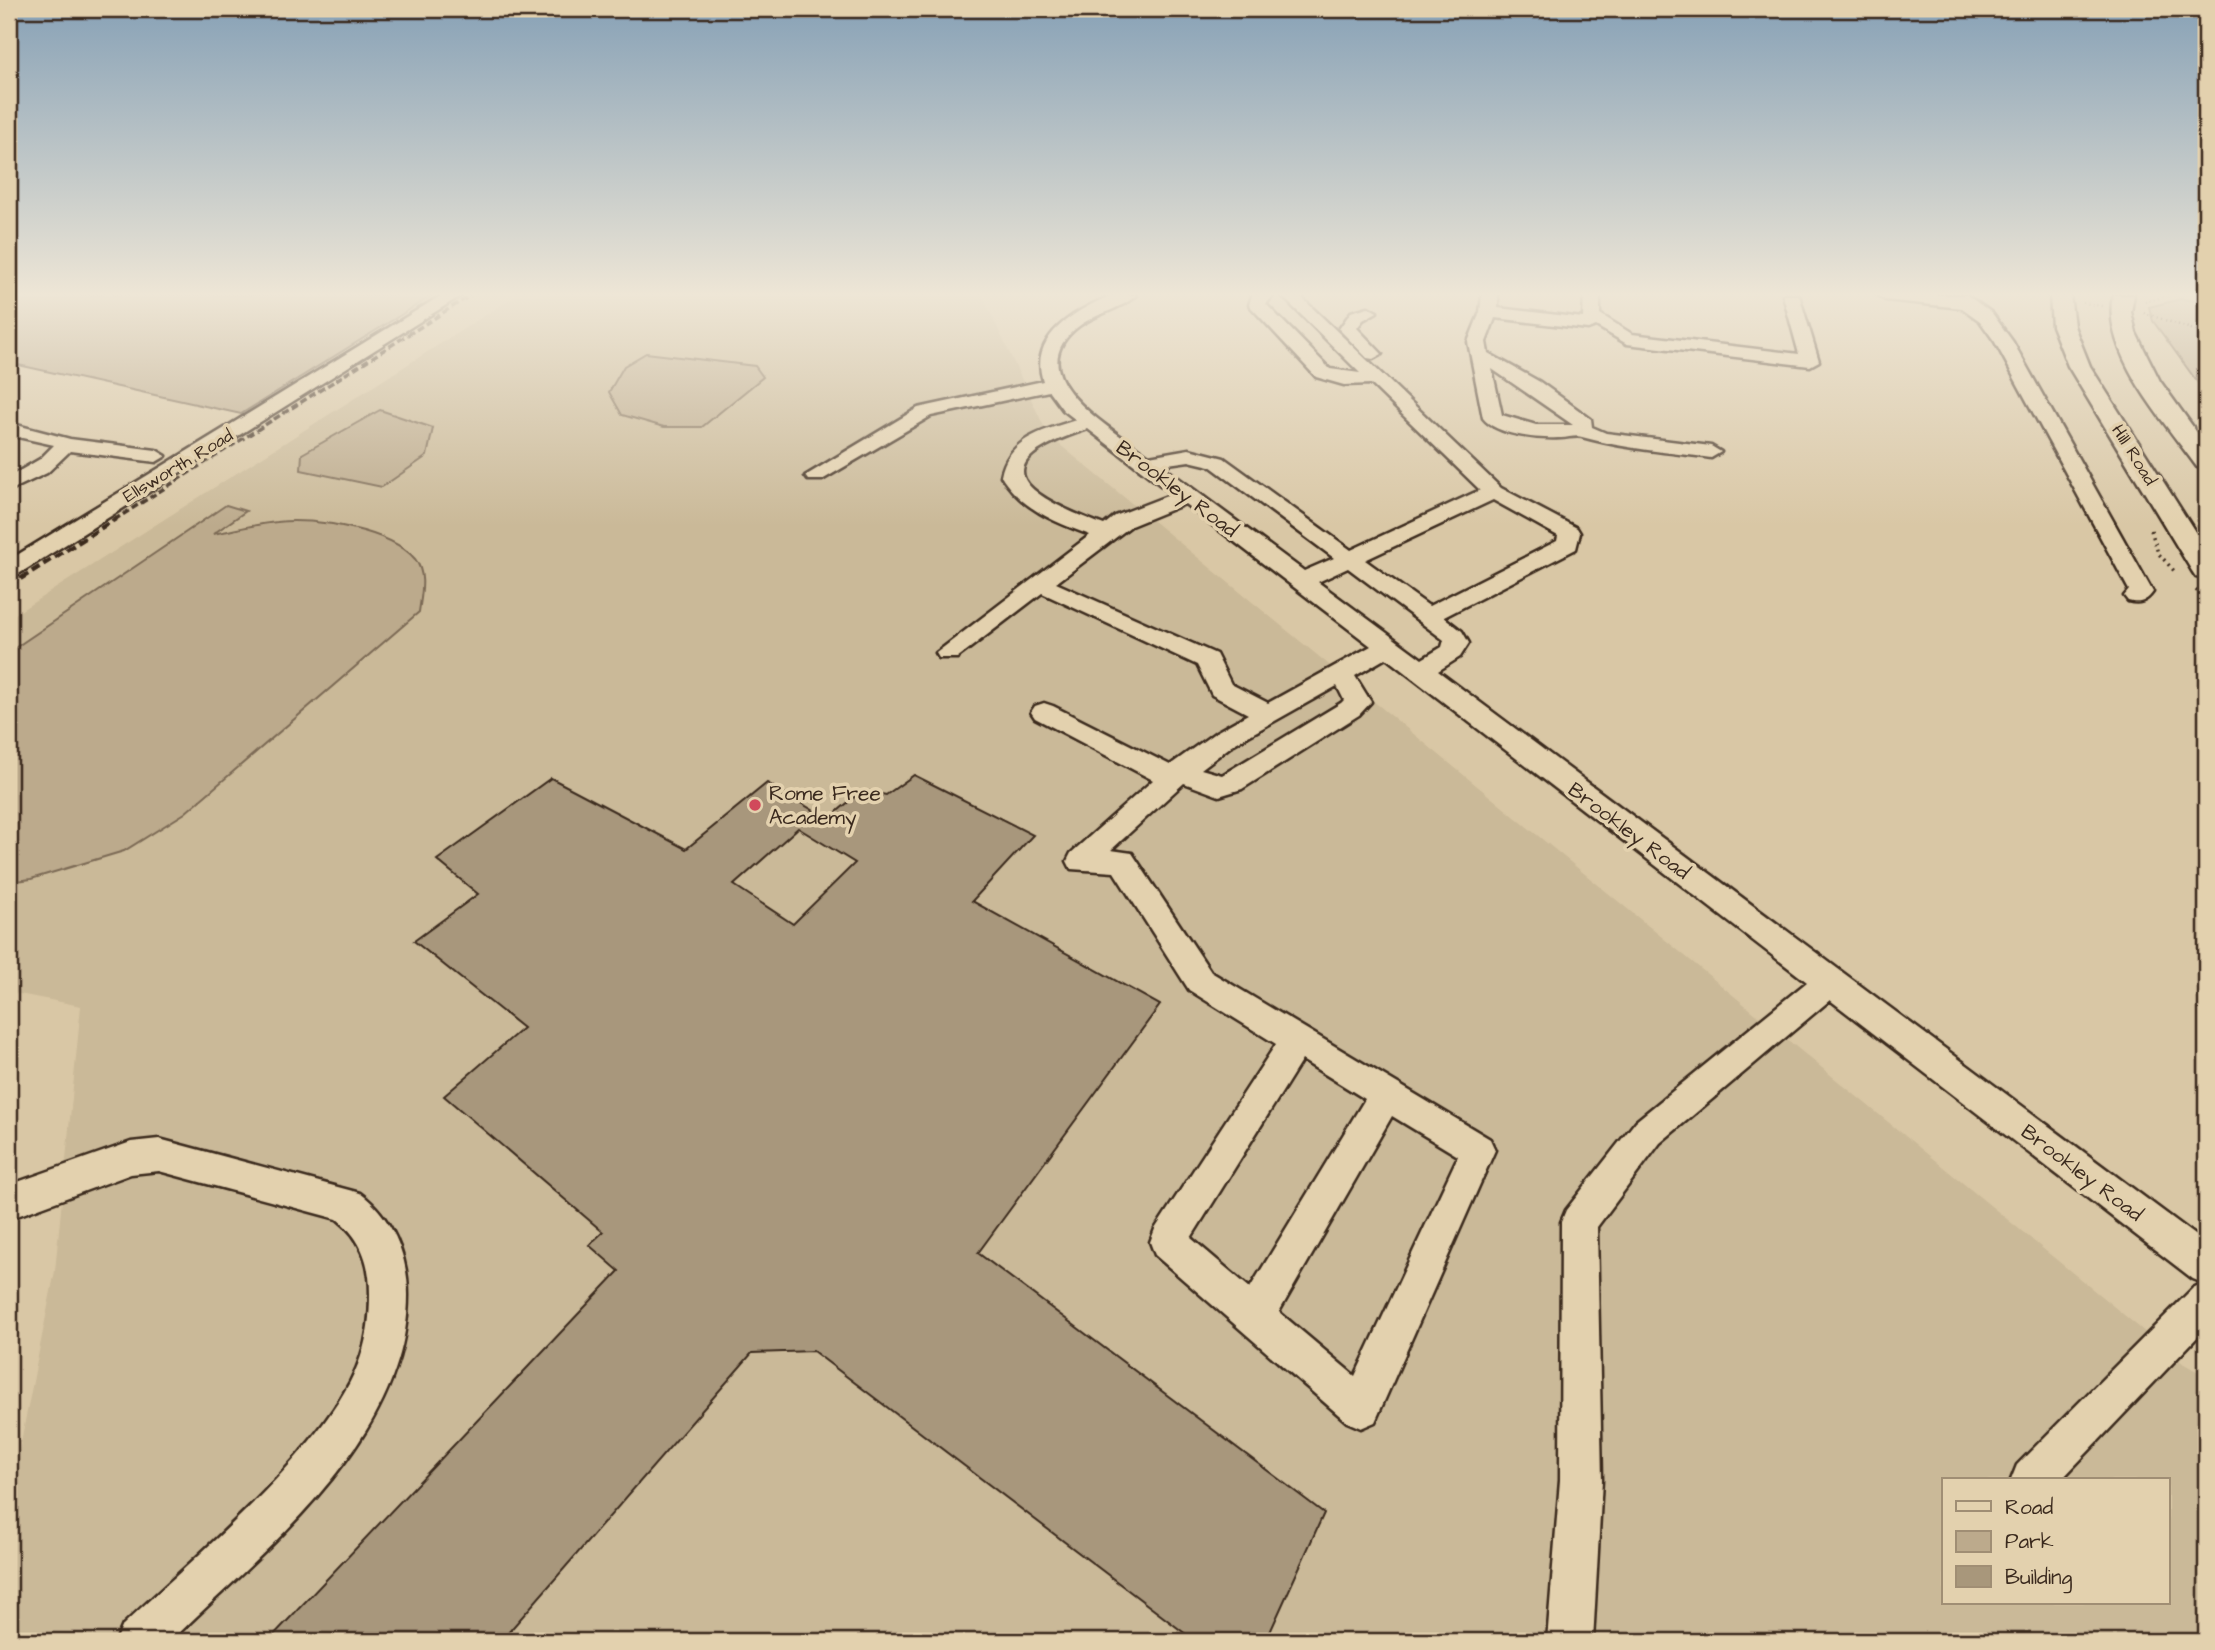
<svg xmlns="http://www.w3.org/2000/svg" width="2215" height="1650" font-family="'Architects Daughter',sans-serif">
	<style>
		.built { fill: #cab998; fill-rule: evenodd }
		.green { fill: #bcaa8c; stroke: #7c6a55; stroke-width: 2 }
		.building { fill: #a8977b; stroke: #3b2a1e; stroke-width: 2; fill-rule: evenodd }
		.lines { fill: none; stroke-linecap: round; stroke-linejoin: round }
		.minor-casing { stroke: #3b2a1e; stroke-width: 5 }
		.major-casing { stroke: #3b2a1e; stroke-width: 5 }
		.path-far1 { stroke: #3b2a1e; stroke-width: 2.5; stroke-dasharray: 1 3.5; stroke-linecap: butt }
		.path { stroke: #3b2a1e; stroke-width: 3.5; stroke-dasharray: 2 4.5; stroke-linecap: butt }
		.minor { fill: #e3d1ae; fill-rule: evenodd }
		.major { fill: #e3d1ae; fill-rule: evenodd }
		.rail-far1 { stroke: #3b2a1e; stroke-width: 3.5; stroke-dasharray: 7 3.5; stroke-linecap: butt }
		.rail { stroke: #3b2a1e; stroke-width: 4.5; stroke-dasharray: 9 4.5; stroke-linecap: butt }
		.poi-dot { fill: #d1495b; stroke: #e3d1ae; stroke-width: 2.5 }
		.labels { text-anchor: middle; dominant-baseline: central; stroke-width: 7; stroke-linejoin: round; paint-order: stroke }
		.far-street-label { font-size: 18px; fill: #3b2a1e; stroke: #e3d1ae }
		.street-label { font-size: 21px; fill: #3b2a1e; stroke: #e3d1ae }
		.poi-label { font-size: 21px; fill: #3b2a1e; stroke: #e3d1ae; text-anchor: start }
	</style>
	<rect width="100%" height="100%" fill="#d9c7a5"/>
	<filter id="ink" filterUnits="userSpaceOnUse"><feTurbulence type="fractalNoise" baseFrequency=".0143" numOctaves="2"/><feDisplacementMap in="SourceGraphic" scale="14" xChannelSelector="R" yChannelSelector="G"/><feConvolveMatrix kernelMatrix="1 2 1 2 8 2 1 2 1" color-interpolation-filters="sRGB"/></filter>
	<g filter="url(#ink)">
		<!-- built -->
		<path class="built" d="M 517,295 L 982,295 L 1048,435 L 2184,1364 L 2206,1376 L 2206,1641 L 9,1641 L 9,1502 L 55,1271 L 81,1006 L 9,992 L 9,618 ZM 1944,1480 L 2168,1480 L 2168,1603 L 1944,1603 Z"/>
		<!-- green -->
		<g class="green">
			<polygon points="9,295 433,295 241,414 9,363"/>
			<polygon points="2181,299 2206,302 2206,394 2153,321 2149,307"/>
			<polygon points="646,353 755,366 763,377 702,427 664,427 622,415 609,392 624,366"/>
			<polygon points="380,410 433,428 427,456 382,487 301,470 302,454"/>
			<path d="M 226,505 L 246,511 L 213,534 C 234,530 256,524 277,522 C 313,517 391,530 415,559 C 427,574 421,596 419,612 L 185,813 L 124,851 L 31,879 L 9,882 L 9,652 Z"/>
		</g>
		<!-- building -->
		<path class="building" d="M 914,775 L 1033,835 L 972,901 L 1160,1005 L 978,1253 L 1324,1513 L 1266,1641 L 1195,1641 L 813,1351 L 752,1353 L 501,1641 L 268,1641 L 619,1271 L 589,1245 L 603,1232 L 444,1096 L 523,1028 L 414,941 L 478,894 L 437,860 L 551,778 L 686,849 L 767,783 L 828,819 L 863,790 L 886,795 ZM 798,828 L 855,863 L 793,924 L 734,885 Z"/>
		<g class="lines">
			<!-- minor casing -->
			<g class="minor-casing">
				<g id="minor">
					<polygon points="442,295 462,295 17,575 9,577 9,560"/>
					<path d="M 1112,295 L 1136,295 C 1124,308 1095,314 1079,326 C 1014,375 1113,429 1149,456 L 1189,449 L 1224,458 L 1351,550 L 1480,490 L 1371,384 L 1344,385 L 1316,377 L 1249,305 L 1252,295 L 1274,295 L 1266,304 L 1330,369 L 1360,373 L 1281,295 L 1299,295 L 1501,488 L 1577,528 L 1580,533 L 1576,549 L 1444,617 L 1462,631 L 1469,643 L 1460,657 L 1438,671 L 2206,1243 L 2206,1328 L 2061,1480 L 2011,1480 L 2017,1465 L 2193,1288 L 2203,1283 L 2193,1279 L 1830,1000 L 1660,1143 L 1597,1227 L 1602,1480 L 1593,1641 L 1547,1641 L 1560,1480 L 1561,1222 L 1566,1210 L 1636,1121 L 1807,982 L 1386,658 L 1355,676 L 1371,702 L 1359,715 L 1242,789 L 1219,796 L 1184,783 L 1111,850 L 1132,853 L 1211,972 L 1490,1139 L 1495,1150 L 1375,1422 L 1361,1428 L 1347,1422 L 1155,1255 L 1150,1242 L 1155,1229 L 1276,1044 L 1189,990 L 1114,872 L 1071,869 L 1067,861 L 1071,853 L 1153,780 L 1035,718 L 1031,712 L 1035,706 L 1044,703 L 1053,706 L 1170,765 L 1216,732 L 1248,714 L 1212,695 L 1197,665 L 1042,593 L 957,658 L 939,658 L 936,653 L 1090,535 C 1055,522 1021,509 1001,476 C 1008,438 1045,430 1076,420 L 1063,410 L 1049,391 L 931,416 L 822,480 L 808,480 L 805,476 L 918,408 L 1043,381 C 1028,336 1076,310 1112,295 ZM 1088,429 L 1172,494 L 1115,516 L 1104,525 C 1027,496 976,465 1088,429 ZM 1189,461 L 1210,466 L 1334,558 L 1304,571 L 1161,465 ZM 1493,500 L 1558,536 L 1557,541 L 1429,606 L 1365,560 ZM 1185,504 L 1371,646 L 1268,703 L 1231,684 L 1216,654 L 1056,583 L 1131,526 ZM 1348,568 L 1444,640 L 1442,647 L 1422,659 L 1318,582 ZM 1337,686 L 1344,700 L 1341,703 L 1222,775 L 1201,769 L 1234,744 ZM 1302,1060 L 1365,1099 L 1250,1288 L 1191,1238 ZM 1392,1116 L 1458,1156 L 1355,1376 L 1279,1312 Z"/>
					<path d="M 1482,295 L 1498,295 L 1498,308 L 1583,318 L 1584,295 L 1600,295 L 1600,314 L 1632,334 L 1799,354 L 1783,295 L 1799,295 L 1819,361 L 1810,366 L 1627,344 L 1596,326 L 1588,329 L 1495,318 L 1486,342 L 1488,353 L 1540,382 L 1591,419 L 1592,427 L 1606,433 L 1711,446 L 1721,452 L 1711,458 C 1668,452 1624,449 1582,437 C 1576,435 1568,438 1561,438 C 1540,439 1497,436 1483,418 L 1468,342 L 1480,312 ZM 1492,369 L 1573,425 L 1536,425 L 1502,415 Z"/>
					<path d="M 1877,295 L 1967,295 L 1992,313 L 2013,342 L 2153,592 C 2146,602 2139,604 2128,601 L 2124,596 L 2129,590 L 1995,342 L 1980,321 L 1962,308 L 1885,300 Z"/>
					<polygon points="1368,307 1377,312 1363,320 1357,328 1382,354 1373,359 1367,358 1339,329 1351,312"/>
					<polygon points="9,423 70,439 156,450 166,456 156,462 70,451 47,473 9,491 9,477 40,459 54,445 9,435"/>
					<path d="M 159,1139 L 360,1193 C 392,1217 408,1255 408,1295 C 408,1439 265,1549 171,1641 L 116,1641 L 123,1625 C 191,1560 333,1444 361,1356 C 368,1336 370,1315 370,1294 C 370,1263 362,1239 337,1219 L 159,1171 L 131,1174 L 9,1219 L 9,1185 L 131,1142 Z"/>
				</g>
			</g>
			<!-- major casing -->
			<g class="major-casing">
				<g id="major">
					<polygon points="2050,295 2070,295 2074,326 2090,366 2206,549 2206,579 2196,577 2192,571 2068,366 2052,326"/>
					<path d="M 2113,295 L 2134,295 L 2131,312 L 2136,333 L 2160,381 L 2206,445 L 2206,470 L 2197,467 C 2165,422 2101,353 2113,295 Z"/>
				</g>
			</g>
			<!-- path-far1 -->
			<g class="path-far1">
				<polyline points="2145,302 2171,295"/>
				<polyline points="2083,303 2102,306"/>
				<polyline points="2144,313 2206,334"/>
			</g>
			<!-- path -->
			<g class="path">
				<polyline points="2151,530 2158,553 2176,573"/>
				<polyline points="2196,590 2206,600"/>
			</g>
			<!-- minor -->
			<use href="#minor" class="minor"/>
			<!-- major -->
			<use href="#major" class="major"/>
			<!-- rail-far1 -->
			<polyline class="rail-far1" points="114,520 471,295"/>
			<!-- rail -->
			<polyline class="rail" points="9,586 117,518"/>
		</g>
	</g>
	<!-- sky -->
	<linearGradient id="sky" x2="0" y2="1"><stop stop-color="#87a1b6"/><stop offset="0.56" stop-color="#eee6d6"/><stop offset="1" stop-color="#eee6d6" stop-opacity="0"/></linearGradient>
	<rect width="2215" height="526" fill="url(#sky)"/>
	<!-- markers -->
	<circle class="poi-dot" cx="755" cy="805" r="7"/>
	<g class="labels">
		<!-- far-street labels -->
		<g class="far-street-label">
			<text transform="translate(2134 455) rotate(58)">Hill Road</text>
			<text transform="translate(178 466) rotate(-31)">Ellsworth Road</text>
		</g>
		<!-- street labels -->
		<g class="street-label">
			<text transform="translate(1177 489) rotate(37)">Brookley Road</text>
			<text transform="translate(1629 831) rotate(37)">Brookley Road</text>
			<text transform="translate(2082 1173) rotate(37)">Brookley Road</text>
		</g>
		<!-- poi labels -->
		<g class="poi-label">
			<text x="769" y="793">Rome Free<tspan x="769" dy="24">Academy</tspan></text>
		</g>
	</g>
	<!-- margin -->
	<rect width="2215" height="1650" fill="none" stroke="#e3d1ae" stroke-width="35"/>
	<rect x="18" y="18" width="2180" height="1615" fill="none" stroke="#3b2a1e" stroke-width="2.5" filter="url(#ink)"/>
	<!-- legend -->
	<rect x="1942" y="1478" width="228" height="126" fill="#e3d1ae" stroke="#a08e74" stroke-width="2"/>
	<rect x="1956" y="1501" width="35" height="10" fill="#e3d1ae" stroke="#a08e74" stroke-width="2"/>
	<text x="2005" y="1514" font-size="21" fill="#3b2a1e">Road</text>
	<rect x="1956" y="1531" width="35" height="21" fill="#bcaa8c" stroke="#a08e74" stroke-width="2"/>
	<text x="2005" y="1548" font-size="21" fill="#3b2a1e">Park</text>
	<rect x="1956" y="1566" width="35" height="21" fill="#a8977b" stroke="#a08e74" stroke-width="2"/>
	<text x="2005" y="1584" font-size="21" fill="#3b2a1e">Building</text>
</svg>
